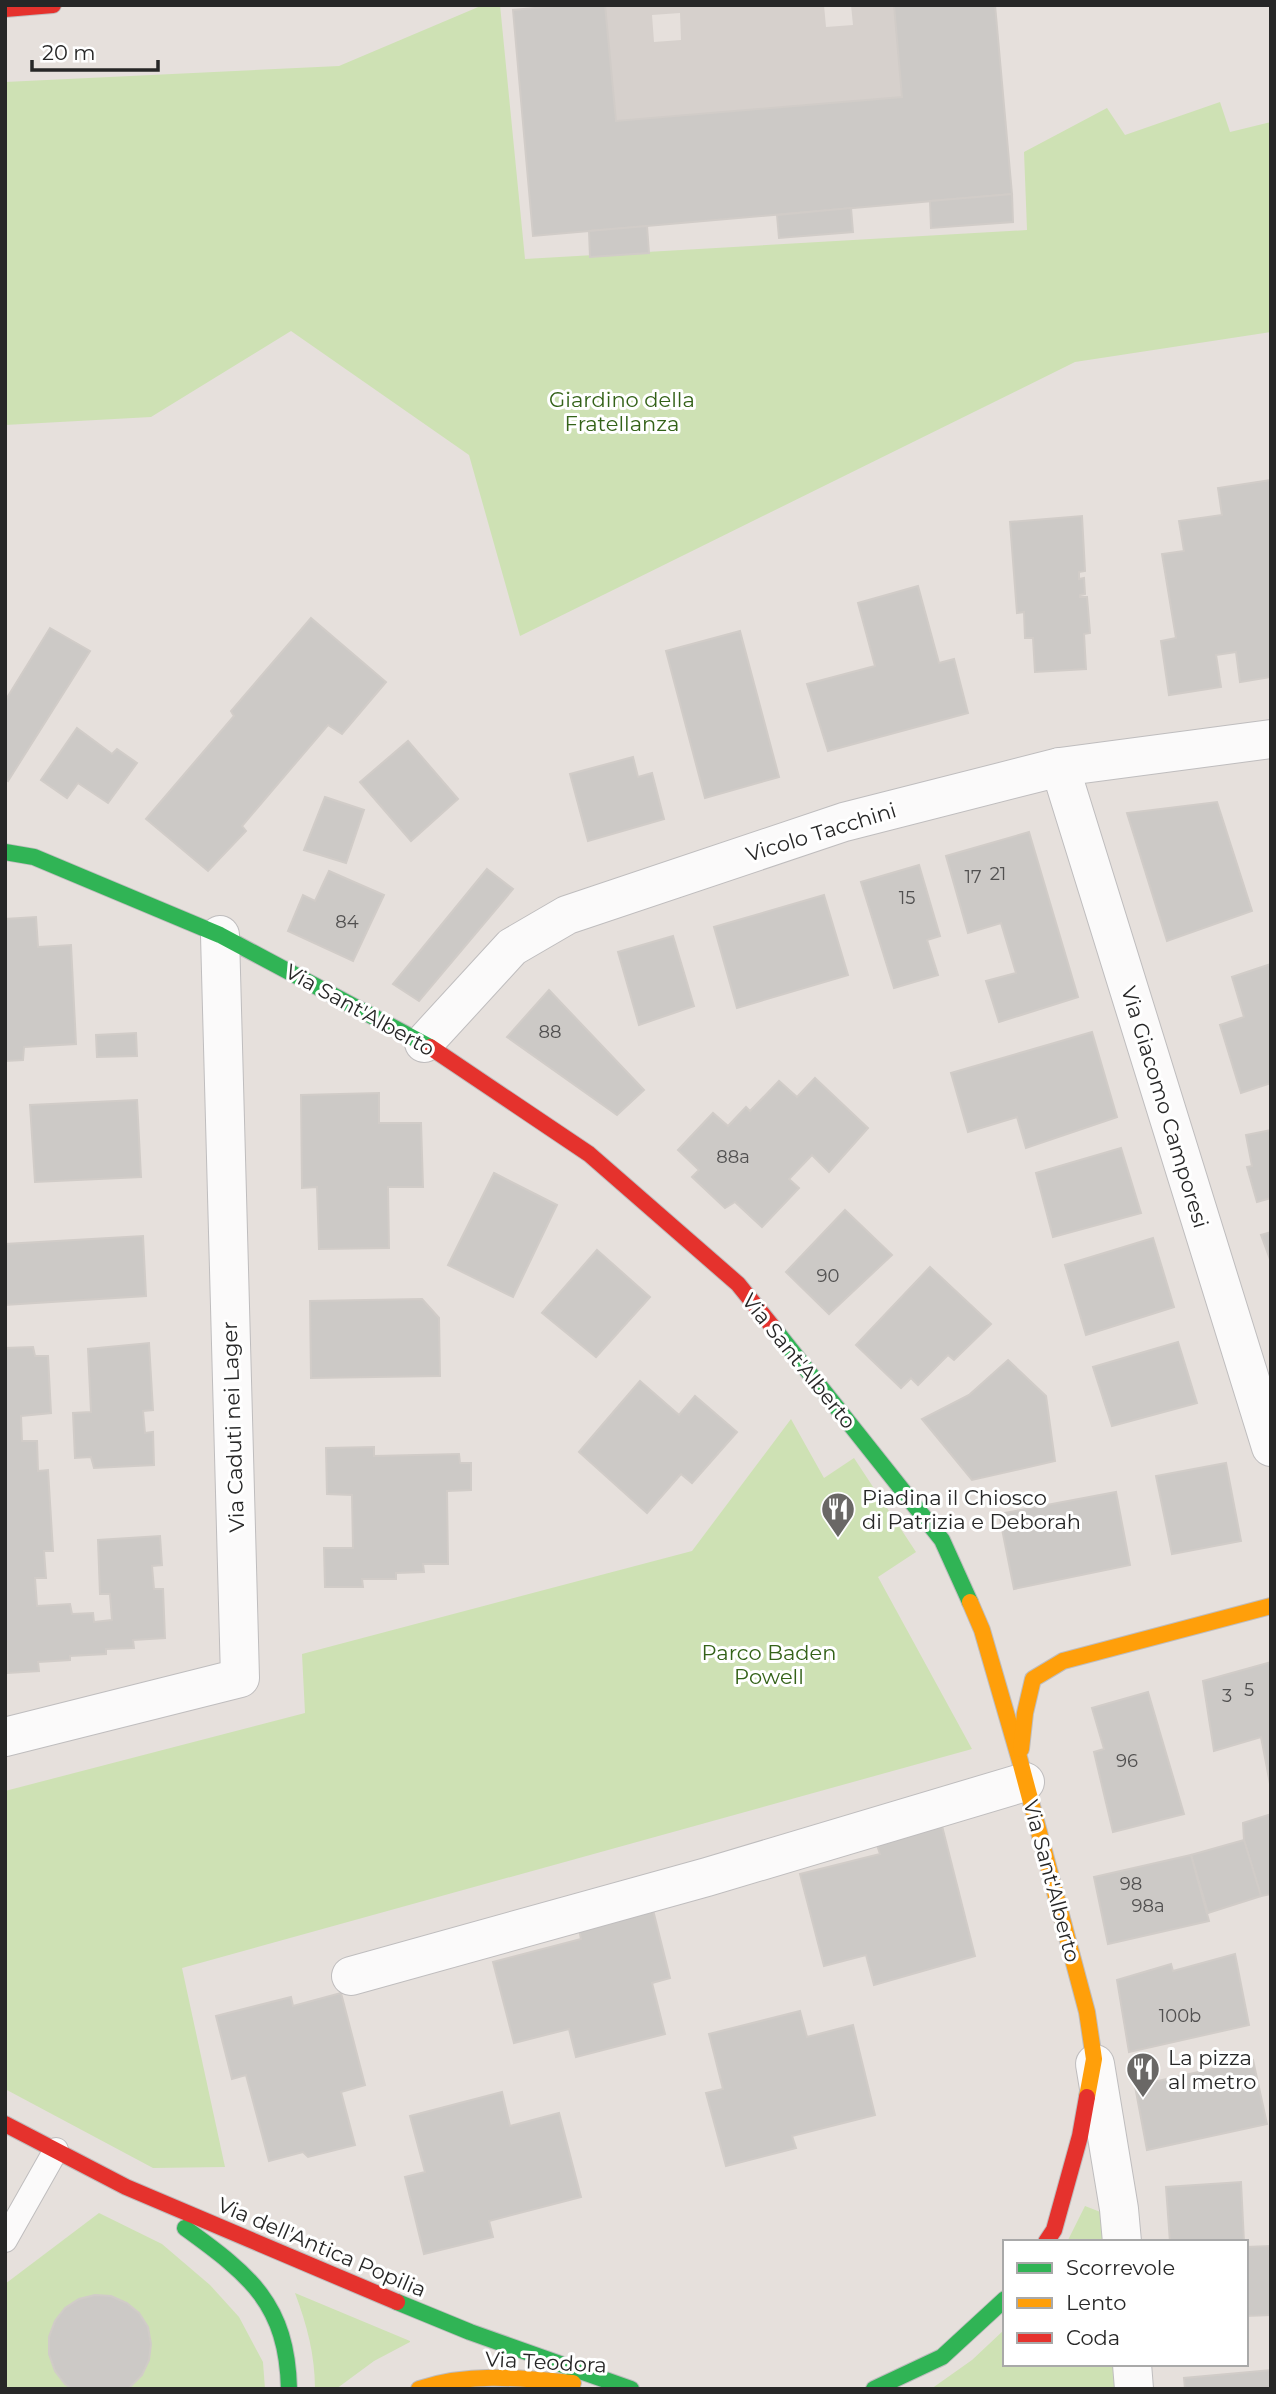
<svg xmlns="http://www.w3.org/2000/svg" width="1276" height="2394" font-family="Montserrat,sans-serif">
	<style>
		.green { fill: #cee1b4 }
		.plaza { fill: #d6d0cc; fill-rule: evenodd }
		.building { fill: #ccc9c6; stroke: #d1ccc8; stroke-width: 2 }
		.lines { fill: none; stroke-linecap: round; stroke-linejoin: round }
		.lane-casing { stroke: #bfbdbe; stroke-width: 26 }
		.street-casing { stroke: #bfbdbe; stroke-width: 40 }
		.fast-casing { stroke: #bfbdbe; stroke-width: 18 }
		.slow-casing { stroke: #bfbdbe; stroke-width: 18 }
		.jam-casing { stroke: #bfbdbe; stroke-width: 18 }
		.lane { stroke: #fbfafa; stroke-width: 24 }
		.street { stroke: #fbfafa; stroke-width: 38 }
		.fast { stroke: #30b455; stroke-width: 16 }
		.slow { stroke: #ff9f0a; stroke-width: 16 }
		.jam { stroke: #e5322d; stroke-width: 16 }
		.labels { text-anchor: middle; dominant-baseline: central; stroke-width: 6; stroke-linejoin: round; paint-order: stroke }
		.number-label { font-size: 18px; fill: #515050 }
		.park-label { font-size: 21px; fill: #346219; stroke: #fff }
		.street-label { font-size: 21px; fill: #272727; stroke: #fff }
		.poi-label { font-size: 21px; fill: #272727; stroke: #fff; text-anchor: start }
	</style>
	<rect width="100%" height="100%" fill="#e6e0dc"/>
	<!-- green -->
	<g class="green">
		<polygon points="483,5 500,5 525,259 1027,230 1024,152 1107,108 1125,135 1220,102 1230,132 1271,122 1271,332 1075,362 520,636 469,455 291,331 151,417 5,425 5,82 339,66"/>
		<polygon points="791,1419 824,1478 854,1458 916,1552 878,1577 972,1749 182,1968 225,2167 153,2168 5,2089 5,1791 305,1713 302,1654 692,1551"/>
		<polygon points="1085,2206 1103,2213 1106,2242 1067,2242"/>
		<polygon points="99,2213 162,2244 210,2285 239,2317 263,2362 265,2389 5,2389 5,2284"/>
		<path d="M 295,2293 L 410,2341 L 410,2342 L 374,2361 L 336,2389 L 315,2389 C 315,2355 307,2325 295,2293 Z"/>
		<polygon points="1005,2329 1005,2364 1117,2364 1119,2389 931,2389 972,2360"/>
	</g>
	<!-- plaza -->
	<path class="plaza" d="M 605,5 L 824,5 L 826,27 L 853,25 L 851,5 L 894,5 L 902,97 L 616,121 ZM 680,13 L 681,40 L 654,42 L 652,15 Z"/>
	<!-- building -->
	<g class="building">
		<polygon points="568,5 605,5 616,121 902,97 894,5 995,5 1012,194 533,236 513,10"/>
		<polygon points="1012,194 1013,222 931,228 930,201"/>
		<polygon points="851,208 853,232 779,238 777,215"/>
		<polygon points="647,226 649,253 590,257 589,231"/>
		<polygon points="1271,480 1271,677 1240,682 1236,652 1216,655 1221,687 1169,695 1161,641 1176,638 1162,554 1184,551 1179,521 1222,515 1218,488"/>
		<polygon points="1082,516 1085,571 1079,572 1079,579 1084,578 1085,594 1080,595 1080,597 1087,597 1090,633 1084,634 1086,669 1035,672 1033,638 1025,638 1024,612 1017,613 1010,522"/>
		<polygon points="918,586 939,663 954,659 968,713 828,751 807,684 875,666 858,603"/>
		<polygon points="311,618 386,682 342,734 328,725 242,826 246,831 208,871 146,819 234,716 231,711"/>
		<polygon points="50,628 90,651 8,781 5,779 5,701"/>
		<polygon points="740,631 779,777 705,798 666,651"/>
		<polygon points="77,728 112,754 117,749 137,763 108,803 78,783 67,798 41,780"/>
		<polygon points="408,741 458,799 411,841 360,782"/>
		<polygon points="633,757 638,777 652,773 664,819 588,841 570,774"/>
		<polygon points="325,797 364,810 346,863 304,850"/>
		<polygon points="1217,802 1252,911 1167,941 1127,813"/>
		<polygon points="1029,832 1078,997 999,1022 986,981 1016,973 1001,923 968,933 946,856"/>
		<polygon points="919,865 940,936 927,940 938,975 894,988 861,882"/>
		<polygon points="487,869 513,889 419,1001 393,984"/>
		<polygon points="329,871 384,895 353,961 288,931 303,895 315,901"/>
		<polygon points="824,895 848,975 737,1008 714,927"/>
		<polygon points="36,917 38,947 71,945 76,1044 24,1047 23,1060 5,1061 5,919"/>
		<polygon points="673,936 694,1006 639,1025 618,952"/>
		<polygon points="1271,964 1271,1083 1241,1093 1220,1025 1244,1017 1232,977"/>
		<polygon points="549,990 644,1090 617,1115 507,1037"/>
		<polygon points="1092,1032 1117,1117 1026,1148 1017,1117 968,1132 951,1073"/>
		<polygon points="136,1033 137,1056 97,1057 96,1035"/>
		<polygon points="815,1078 868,1128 829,1172 812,1155 789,1179 799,1188 762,1227 735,1202 725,1208 692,1177 699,1170 678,1150 713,1113 728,1126 746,1107 750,1111 779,1081 797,1097"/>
		<polygon points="379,1093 379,1123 421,1123 423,1187 388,1187 389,1248 319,1249 317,1187 302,1188 301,1095"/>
		<polygon points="137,1100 141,1177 35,1182 30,1105"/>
		<polygon points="1271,1130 1271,1198 1257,1202 1247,1167 1252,1166 1246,1135"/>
		<polygon points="1121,1148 1141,1213 1053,1237 1036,1173"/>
		<polygon points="494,1173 557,1205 513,1297 448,1265"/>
		<polygon points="845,1210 892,1255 829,1314 786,1272"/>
		<polygon points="1271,1232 1271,1262 1261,1235"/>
		<polygon points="143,1236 146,1296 5,1305 5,1244"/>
		<polygon points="1153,1238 1174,1307 1086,1335 1065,1265"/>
		<polygon points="597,1250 650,1297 596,1357 542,1313"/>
		<polygon points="930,1267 991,1324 954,1360 948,1355 918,1385 911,1378 901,1388 856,1345"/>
		<polygon points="422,1299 439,1318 440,1376 311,1378 310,1301"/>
		<polygon points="1178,1342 1197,1403 1112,1426 1093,1367"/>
		<polygon points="149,1343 153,1410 143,1411 145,1433 153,1432 154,1465 94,1468 91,1457 75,1458 73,1413 91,1412 88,1349"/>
		<polygon points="33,1347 35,1356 48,1356 51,1413 21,1416 22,1441 37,1441 38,1471 48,1470 53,1551 44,1551 46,1578 35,1578 37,1606 70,1604 72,1614 93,1613 94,1622 112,1620 110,1594 100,1594 98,1540 160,1536 162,1565 152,1566 154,1589 163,1589 165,1638 133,1640 134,1648 106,1649 106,1654 70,1656 70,1660 38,1662 39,1671 8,1673 5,1617 5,1348"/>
		<polygon points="1008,1360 1046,1396 1055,1461 972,1480 922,1419 969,1395"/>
		<polygon points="640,1381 679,1415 695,1396 737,1432 692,1483 681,1474 647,1513 579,1452"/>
		<polygon points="374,1447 374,1456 459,1454 460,1463 471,1463 471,1490 447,1491 448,1564 423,1564 424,1572 396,1573 396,1579 362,1579 363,1587 325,1587 324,1548 353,1548 352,1495 327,1494 326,1448"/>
		<polygon points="1226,1463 1241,1541 1172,1554 1156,1476"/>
		<polygon points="1116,1492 1130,1565 1014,1589 999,1514"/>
		<polygon points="1271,1662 1271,1789 1261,1737 1214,1751 1203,1681"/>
		<polygon points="1148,1692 1184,1814 1113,1832 1094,1752 1104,1749 1092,1708"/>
		<polygon points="1271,1814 1271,1894 1261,1896 1244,1840 1243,1823"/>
		<polygon points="941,1822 975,1956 874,1985 866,1955 824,1966 800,1874 880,1854 875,1839"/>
		<polygon points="1244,1840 1261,1896 1208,1913 1191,1855"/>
		<polygon points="1191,1855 1209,1921 1108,1944 1094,1877"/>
		<polygon points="653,1910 670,1978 652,1983 665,2034 576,2057 569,2029 514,2043 493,1962 581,1939 579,1929"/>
		<polygon points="1235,1954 1249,2025 1129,2052 1117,1980 1171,1964 1173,1971"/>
		<polygon points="341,1993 365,2085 341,2092 355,2145 308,2157 303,2152 269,2161 246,2075 232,2079 216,2016 291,1997 293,2006"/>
		<polygon points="800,2011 807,2037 853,2025 875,2115 792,2136 796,2148 726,2166 706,2093 723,2089 709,2034"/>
		<polygon points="1253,2060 1267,2124 1147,2150 1135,2086"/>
		<polygon points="502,2092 510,2126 559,2113 581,2197 489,2221 493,2237 424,2254 405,2177 425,2172 410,2116"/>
		<polygon points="1241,2182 1244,2242 1170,2242 1166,2187"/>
		<polygon points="1271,2246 1271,2315 1246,2316 1246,2247"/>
		<polygon points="95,2295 111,2296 127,2303 139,2313 148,2327 151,2344 149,2360 142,2375 128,2389 72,2389 65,2384 55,2371 49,2354 49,2337 55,2321 65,2308 79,2299"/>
		<polygon points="1271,2370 1271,2389 1185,2389 1184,2378"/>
	</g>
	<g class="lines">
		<!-- lane casing -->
		<g class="lane-casing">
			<polyline id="lane" points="5,2240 56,2150"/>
		</g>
		<!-- street casing -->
		<g class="street-casing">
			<g id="street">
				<polyline points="1060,767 1271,1447"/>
				<polyline points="424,1043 512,947 567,915 844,822 1060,767 1271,739"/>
				<polyline points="5,1737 240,1678 220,935"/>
				<polyline points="351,1976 707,1877 1025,1782"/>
				<polyline points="1095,2064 1119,2209 1122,2242"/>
				<polyline points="1132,2364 1134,2389"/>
			</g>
		</g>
		<!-- fast casing -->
		<g class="fast-casing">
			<g id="fast">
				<polyline points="5,852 34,857 220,935 430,1047"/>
				<polyline points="776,1331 942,1540 970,1602"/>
				<path d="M 185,2228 C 250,2275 287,2304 289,2389"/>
				<polyline points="397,2302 470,2332 631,2389"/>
				<polyline points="874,2389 942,2357 1005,2299"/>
			</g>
		</g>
		<!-- slow casing -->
		<g class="slow-casing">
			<g id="slow">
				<polyline points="970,1602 982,1630 1020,1761 1087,2012 1094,2059 1087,2097"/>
				<polyline points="1021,1749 1025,1713 1033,1679 1063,1661 1271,1606"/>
				<path d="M 419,2389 C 469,2372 521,2378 573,2383"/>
			</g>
		</g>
		<!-- jam casing -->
		<g class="jam-casing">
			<g id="jam">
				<polyline points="5,9 53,5"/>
				<polyline points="430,1047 589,1154 738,1284 776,1331"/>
				<polyline points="5,2124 126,2187 397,2302"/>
				<polyline points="1046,2242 1054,2230 1080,2136 1087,2097"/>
			</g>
		</g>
		<!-- lane -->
		<use href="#lane" class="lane"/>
		<!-- street -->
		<use href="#street" class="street"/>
		<!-- fast -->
		<use href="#fast" class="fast"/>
		<!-- slow -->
		<use href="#slow" class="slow"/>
		<!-- jam -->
		<use href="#jam" class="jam"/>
	</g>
	<!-- icons -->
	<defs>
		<g id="restaurant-pin" transform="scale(1.75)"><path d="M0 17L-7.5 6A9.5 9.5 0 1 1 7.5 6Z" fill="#6a6866" stroke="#fff"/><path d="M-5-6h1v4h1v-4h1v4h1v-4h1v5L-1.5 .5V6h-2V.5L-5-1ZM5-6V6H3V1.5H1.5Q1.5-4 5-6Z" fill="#fff"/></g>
	</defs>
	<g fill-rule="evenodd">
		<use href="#restaurant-pin" x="838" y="1509"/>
		<use href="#restaurant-pin" x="1143" y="2069"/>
	</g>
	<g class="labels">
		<!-- number labels -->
		<g class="number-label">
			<text x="998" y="874">21</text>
			<text x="973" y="877">17</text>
			<text x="907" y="898">15</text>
			<text x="347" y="922">84</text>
			<text x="550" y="1032">88</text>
			<text x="733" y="1157">88a</text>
			<text x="828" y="1276">90</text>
			<text x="1249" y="1690">5</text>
			<text x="1227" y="1696">3</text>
			<text x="1127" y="1761">96</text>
			<text x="1131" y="1884">98</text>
			<text x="1148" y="1906">98a</text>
			<text x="1180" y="2016">100b</text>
		</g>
		<!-- park labels -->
		<g class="park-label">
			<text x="622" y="399">Giardino della<tspan x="622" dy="24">Fratellanza</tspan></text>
			<text x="769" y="1652">Parco Baden<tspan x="769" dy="24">Powell</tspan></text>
		</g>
		<!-- street labels -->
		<g class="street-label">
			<text transform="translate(821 832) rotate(-17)">Vicolo Tacchini</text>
			<text transform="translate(360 1010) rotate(29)">Via Sant'Alberto</text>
			<text transform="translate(1165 1107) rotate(73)">Via Giacomo Camporesi</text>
			<text transform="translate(799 1361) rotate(51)">Via Sant'Alberto</text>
			<text transform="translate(233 1427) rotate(-92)">Via Caduti nei Lager</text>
			<text transform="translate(1052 1881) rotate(75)">Via Sant'Alberto</text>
			<text transform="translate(322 2247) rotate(23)">Via dell'Antica Popilia</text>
			<text transform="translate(546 2362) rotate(3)">Via Teodora</text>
		</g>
		<!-- poi labels -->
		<g class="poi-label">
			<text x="862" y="1497">Piadina il Chiosco<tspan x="862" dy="24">di Patrizia e Deborah</tspan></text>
			<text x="1168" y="2057">La pizza<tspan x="1168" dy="24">al metro</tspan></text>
		</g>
	</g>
	<!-- border -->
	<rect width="1276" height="2394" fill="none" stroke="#272727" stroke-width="14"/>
	<!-- legend -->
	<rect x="1003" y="2240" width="245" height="126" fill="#ffffff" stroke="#a9a9a9" stroke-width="2"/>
	<rect x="1017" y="2263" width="35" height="10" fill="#30b455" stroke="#a9a9a9" stroke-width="2"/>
	<text x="1066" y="2275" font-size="21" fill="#272727">Scorrevole</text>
	<rect x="1017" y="2298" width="35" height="10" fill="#ff9f0a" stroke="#a9a9a9" stroke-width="2"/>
	<text x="1066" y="2310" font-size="21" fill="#272727">Lento</text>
	<rect x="1017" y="2333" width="35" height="10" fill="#e5322d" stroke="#a9a9a9" stroke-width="2"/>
	<text x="1066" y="2345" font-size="21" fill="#272727">Coda</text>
	<!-- scale -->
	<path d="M32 60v10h126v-10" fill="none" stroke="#272727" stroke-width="3.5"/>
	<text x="42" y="60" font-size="21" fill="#272727" stroke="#ffffff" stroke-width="5" paint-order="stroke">20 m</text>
</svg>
